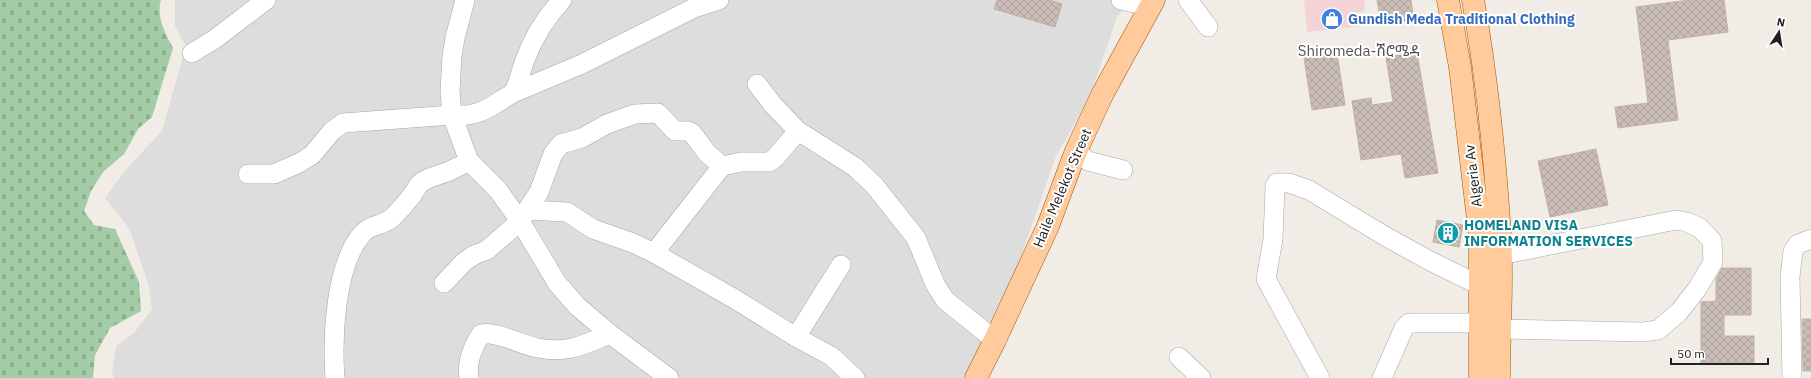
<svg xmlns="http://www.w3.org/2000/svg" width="1811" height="378" font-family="'IBM Plex Sans','Noto Sans Ethiopic',sans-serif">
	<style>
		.residential { fill: #dedddd }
		.commercial { fill: #f3d3d5 }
		.cemetery { fill: url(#cemetery-stones) }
		.building { fill: url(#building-cross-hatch); stroke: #c4b0a6 }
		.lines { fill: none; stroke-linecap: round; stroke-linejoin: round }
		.minor-casing { stroke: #a7a7a7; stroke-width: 20 }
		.major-casing { stroke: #9b5800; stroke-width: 23 }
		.minor { stroke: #fff; stroke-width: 19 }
		.major { stroke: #ffca9c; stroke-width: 22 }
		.labels { text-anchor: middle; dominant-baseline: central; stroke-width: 4; stroke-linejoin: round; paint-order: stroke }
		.shop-label { font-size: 14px; font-weight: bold; fill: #366cbe; stroke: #fff; text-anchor: start }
		.street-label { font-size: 14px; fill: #202020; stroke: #fff }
		.culture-label { font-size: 14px; font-weight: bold; fill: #0d838f; stroke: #fff; text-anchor: start }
		.neighbourhood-label { font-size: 15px; fill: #535353; stroke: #fff }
	</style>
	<defs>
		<pattern id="cemetery-stones" width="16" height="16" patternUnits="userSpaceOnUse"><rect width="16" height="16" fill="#a4cca6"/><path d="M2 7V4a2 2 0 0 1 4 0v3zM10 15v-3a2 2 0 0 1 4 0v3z" fill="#8daf8f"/></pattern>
		<pattern id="building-cross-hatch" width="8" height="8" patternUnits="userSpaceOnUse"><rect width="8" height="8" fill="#cabdb8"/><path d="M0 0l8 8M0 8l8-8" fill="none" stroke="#ada29e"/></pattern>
	</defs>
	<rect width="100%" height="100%" fill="#f1ece5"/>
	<!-- residential -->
	<polygon class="residential" points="175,0 1130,0 1117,17 1089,99 1056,156 1018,265 964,378 114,378 112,374 116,346 134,333 152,309 149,286 129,228 105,198 128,167 162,131 186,46 175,26"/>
	<!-- commercial -->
	<polygon class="commercial" points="1304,0 1364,0 1365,11 1358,12 1360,26 1307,32"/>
	<!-- cemetery -->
	<path class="cemetery" d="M 0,0 L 161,0 C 156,17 165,33 173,48 L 152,117 L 138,129 L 124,154 L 103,172 L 91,191 L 84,211 L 94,225 L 115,229 L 139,282 L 141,311 L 110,328 L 95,355 L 93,378 L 0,378 Z"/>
	<!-- building -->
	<g class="building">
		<polygon points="997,0 1050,0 1062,4 1055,27 994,9"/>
		<polygon points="1377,0 1411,0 1414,20 1381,25"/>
		<polygon points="1689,0 1724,0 1728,32 1668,40 1678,120 1618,128 1615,107 1648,103 1636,7"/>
		<polygon points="1321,48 1322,55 1337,53 1345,105 1312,110 1304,58 1309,57 1308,50"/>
		<polygon points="1417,53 1438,173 1405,178 1401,154 1361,160 1352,101 1371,98 1372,105 1393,102 1386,57"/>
		<polygon points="1596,149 1608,205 1550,217 1538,161"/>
		<polygon points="1437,220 1463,225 1459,247 1433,242"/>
		<polygon points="1722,268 1751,268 1751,315 1724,315 1724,336 1754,336 1754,363 1701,363 1701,302 1716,301 1716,279"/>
		<polygon points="1802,319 1811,319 1811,371 1803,371"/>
	</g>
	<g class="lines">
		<!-- minor casing -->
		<g class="minor-casing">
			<g id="minor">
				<polyline points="465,0 455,38 452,56 450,91 452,115 469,161 498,190 520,221 557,283 577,306 610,334 669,378"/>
				<polyline points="1121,0 1149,6"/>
				<polyline points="1188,0 1208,27"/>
				<polyline points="192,53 215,39 266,0"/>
				<polyline points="757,84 773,105 798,131"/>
				<polyline points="513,93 582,64 694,8 719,0"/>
				<polyline points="1076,151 1088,161 1123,170"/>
				<polyline points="722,166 741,162 769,162 774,159 798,131 855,167 874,185 916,238 935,284 945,300 995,340"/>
				<path d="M 248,174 L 274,174 L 299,163 L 312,155 L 332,131 L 343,123 L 452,115 C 474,117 485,111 503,99 C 506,97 511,95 513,92 C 519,85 521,69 525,60 C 533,38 546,17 562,0"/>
				<polyline points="527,210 567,212 593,229 633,243 654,253"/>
				<polyline points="444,283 464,262 474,255 487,250 520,221 539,192 553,154 561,144 582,138 607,124 635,114 658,113 675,131 688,131 692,133 707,153 722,166 654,253 733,298 796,337 831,356 855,378"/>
				<polyline points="1499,329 1643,332 1658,330 1679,312 1697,289 1713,262 1712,241 1700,228 1687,222 1676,220 1500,255"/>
				<polyline points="796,337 841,265"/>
				<polyline points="1179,357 1201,378"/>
				<path d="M 335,378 C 332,338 335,265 362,234 C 370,224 384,226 393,217 C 400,210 407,202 413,194 C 416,190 418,184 422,182 C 429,177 437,176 444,173 C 453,170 461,165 469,161"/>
				<path d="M 469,378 C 466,363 473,346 481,334 C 498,331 521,345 538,348 C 567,354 583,345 610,334"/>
				<polyline points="1320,378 1266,279 1273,239 1275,186 1277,183 1289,183 1309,190 1383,235 1430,261 1479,285"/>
				<polyline points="1382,378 1404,328 1409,323 1480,323"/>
				<polyline points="1792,378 1790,277 1793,251 1798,244 1811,239"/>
			</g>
		</g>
		<!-- major casing -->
		<g class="major-casing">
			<g id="major">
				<polyline points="1448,0 1460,67 1480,237 1480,378"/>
				<path d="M 1473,0 C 1487,78 1495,156 1500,235 C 1503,282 1499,331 1499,378"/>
				<polyline points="976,378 995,340 1048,226 1076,151 1103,93 1154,0"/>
			</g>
		</g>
		<!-- minor -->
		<use href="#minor" class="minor"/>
		<!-- major -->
		<use href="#major" class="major"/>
	</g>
	<!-- icons -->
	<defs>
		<g id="shop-disc" transform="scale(1.15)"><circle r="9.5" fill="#3f7fe0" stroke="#fff"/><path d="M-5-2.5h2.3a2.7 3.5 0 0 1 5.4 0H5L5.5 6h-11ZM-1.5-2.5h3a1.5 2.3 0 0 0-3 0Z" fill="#fff"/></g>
		<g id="building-disc" transform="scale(1.15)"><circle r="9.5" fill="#0f9aa8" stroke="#fff"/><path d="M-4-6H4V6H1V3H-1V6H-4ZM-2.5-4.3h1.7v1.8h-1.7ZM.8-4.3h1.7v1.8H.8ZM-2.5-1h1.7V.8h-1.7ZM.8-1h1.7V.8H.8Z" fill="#fff"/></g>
	</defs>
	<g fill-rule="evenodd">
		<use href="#shop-disc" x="1332" y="19"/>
		<use href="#building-disc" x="1448" y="233"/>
	</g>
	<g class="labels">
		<!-- shop labels -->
		<g class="shop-label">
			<text x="1348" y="19">Gundish Meda Traditional Clothing</text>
		</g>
		<!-- street labels -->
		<g class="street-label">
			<text transform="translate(1473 176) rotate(-97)">Algeria Av</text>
			<text transform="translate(1062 188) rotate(-67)">Haile Melekot Street</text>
		</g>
		<!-- culture labels -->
		<g class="culture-label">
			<text x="1464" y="225">HOMELAND VISA<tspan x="1464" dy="16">INFORMATION SERVICES</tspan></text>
		</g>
		<!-- neighbourhood labels -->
		<g class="neighbourhood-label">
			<text x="1359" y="50">Shiromeda-ሽሮሜዳ</text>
		</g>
	</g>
	<!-- north arrow -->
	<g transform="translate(1779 32) rotate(12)" stroke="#ffffff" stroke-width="3" paint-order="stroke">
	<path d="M0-3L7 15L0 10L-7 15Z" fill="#202020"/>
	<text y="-6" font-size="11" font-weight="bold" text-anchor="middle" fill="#202020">N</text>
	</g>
	<!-- scale -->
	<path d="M1671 358v6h97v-6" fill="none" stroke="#202020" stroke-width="2"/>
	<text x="1677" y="358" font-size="12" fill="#202020" stroke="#ffffff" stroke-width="3" paint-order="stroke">50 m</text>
</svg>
